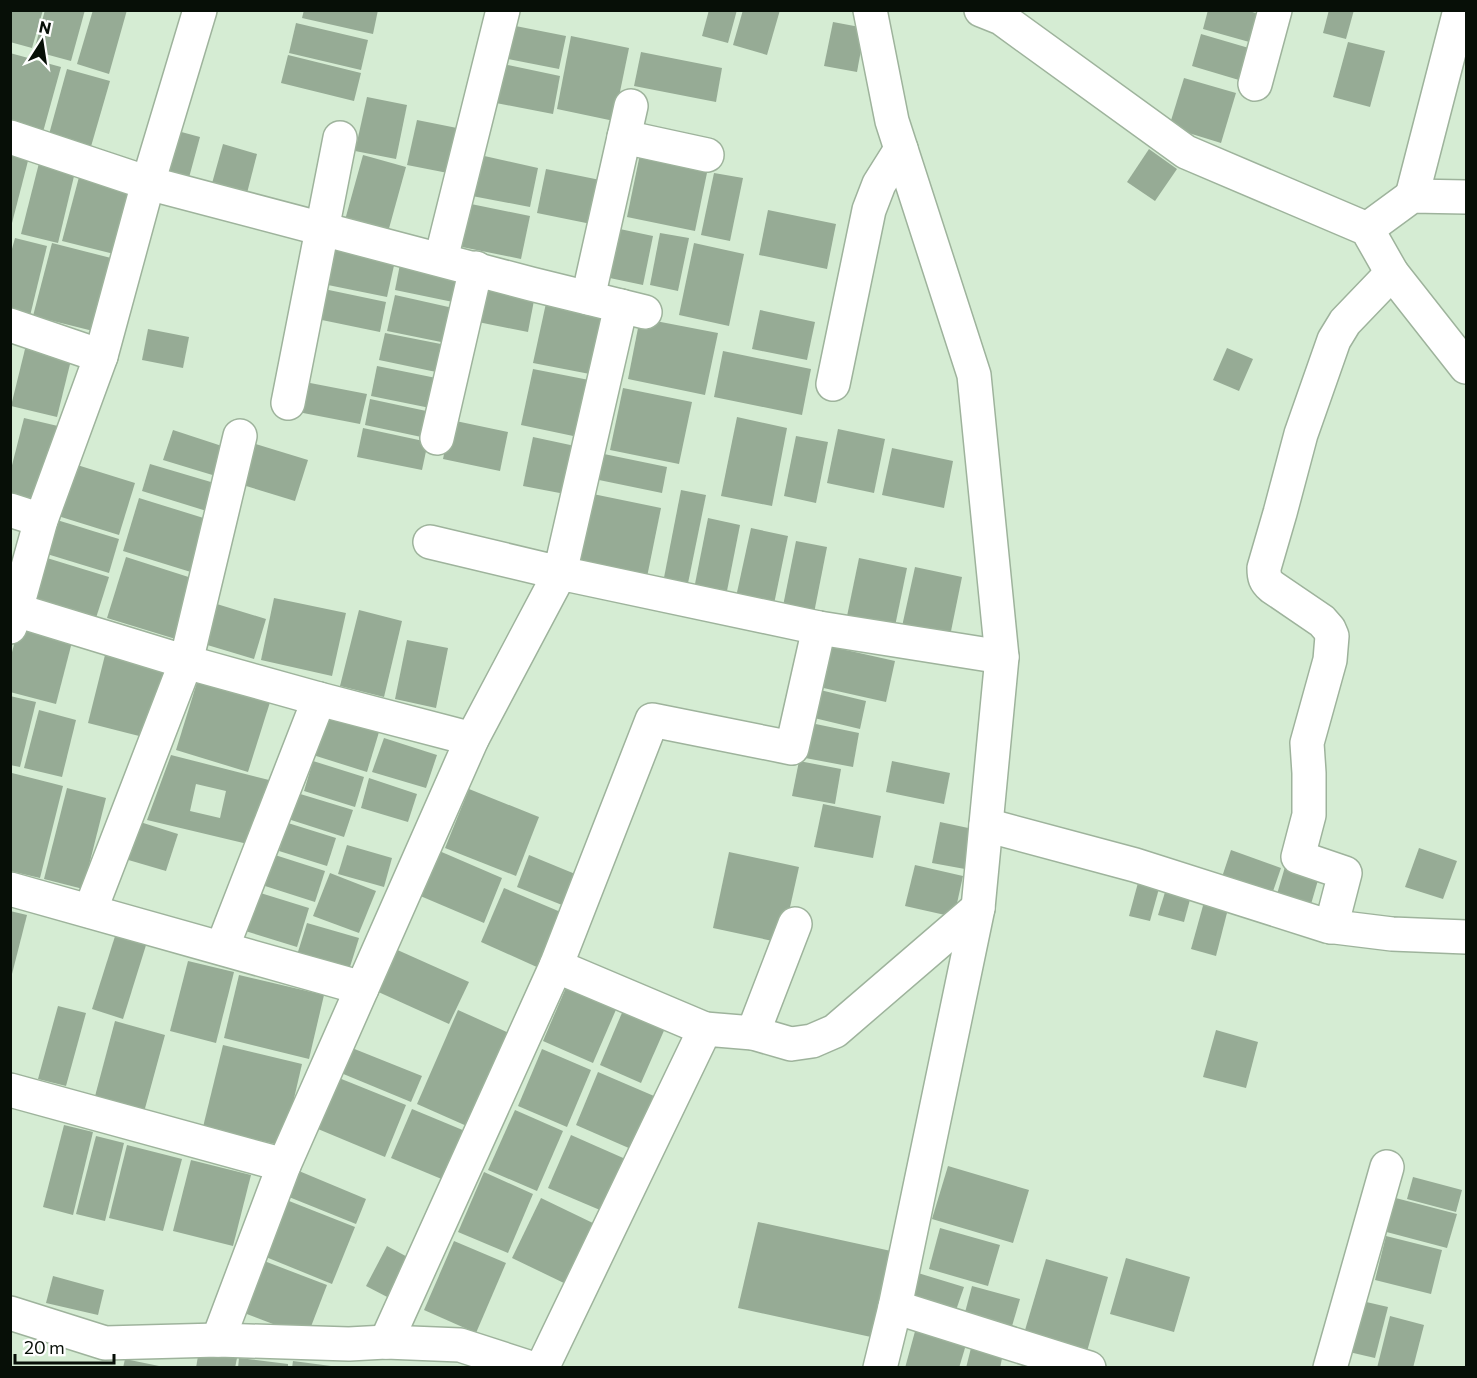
<svg xmlns="http://www.w3.org/2000/svg" width="1477" height="1378" font-family="Commissioner,sans-serif">
	<style>
		.building { fill: #96ab95; fill-rule: evenodd }
		.lines { fill: none; stroke-linecap: round; stroke-linejoin: round }
		.minor-casing { stroke: #9eb39c; stroke-width: 36 }
		.minor { stroke: #fff; stroke-width: 33 }
	</style>
	<rect width="100%" height="100%" fill="#d5ecd3"/>
	<!-- building -->
	<g class="building">
		<polygon points="10,10 43,10 32,48 10,42"/>
		<polygon points="45,10 85,10 71,61 34,51"/>
		<polygon points="93,10 127,10 109,74 77,64"/>
		<polygon points="304,10 378,10 373,34 302,18"/>
		<polygon points="709,10 737,10 728,43 702,36"/>
		<polygon points="743,10 780,10 767,55 733,45"/>
		<polygon points="1208,10 1246,10 1268,17 1260,45 1203,29"/>
		<polygon points="1329,10 1354,10 1346,39 1323,33"/>
		<polygon points="833,22 865,28 857,72 824,66"/>
		<polygon points="296,23 368,40 361,70 289,53"/>
		<polygon points="505,24 566,36 559,69 498,57"/>
		<polygon points="1201,34 1259,51 1249,83 1192,66"/>
		<polygon points="571,36 629,48 614,121 557,109"/>
		<polygon points="1348,42 1385,51 1370,107 1333,97"/>
		<polygon points="641,52 722,68 716,102 634,86"/>
		<polygon points="10,53 61,67 43,132 10,123"/>
		<polygon points="288,55 361,73 354,101 281,83"/>
		<polygon points="498,63 560,76 553,114 491,102"/>
		<polygon points="67,69 110,81 90,150 48,138"/>
		<polygon points="1184,78 1236,93 1221,143 1169,127"/>
		<polygon points="367,97 407,105 396,159 355,151"/>
		<polygon points="417,120 467,130 458,175 407,165"/>
		<polygon points="174,130 200,137 187,185 161,177"/>
		<polygon points="223,144 257,154 246,197 211,187"/>
		<polygon points="1149,149 1177,169 1155,201 1127,182"/>
		<polygon points="10,153 29,157 11,227 10,227"/>
		<polygon points="640,154 708,168 695,231 627,217"/>
		<polygon points="363,155 406,167 388,232 345,220"/>
		<polygon points="480,155 538,168 530,207 472,196"/>
		<polygon points="39,163 75,172 58,243 21,234"/>
		<polygon points="546,169 605,181 596,225 537,213"/>
		<polygon points="714,173 743,178 730,241 701,235"/>
		<polygon points="79,177 130,189 114,254 62,241"/>
		<polygon points="471,204 530,216 521,259 462,247"/>
		<polygon points="768,210 836,224 827,269 759,255"/>
		<polygon points="615,228 653,236 643,285 605,277"/>
		<polygon points="660,233 689,238 678,291 650,285"/>
		<polygon points="15,238 47,246 30,316 10,311 10,256"/>
		<polygon points="52,243 111,258 93,331 33,316"/>
		<polygon points="694,243 744,254 729,326 679,315"/>
		<polygon points="330,248 395,261 387,297 323,284"/>
		<polygon points="401,259 459,272 453,302 395,290"/>
		<polygon points="485,285 535,295 528,332 478,322"/>
		<polygon points="324,289 386,302 380,332 317,319"/>
		<polygon points="548,294 609,306 595,375 533,363"/>
		<polygon points="395,295 453,308 446,343 387,331"/>
		<polygon points="760,310 815,322 807,360 752,349"/>
		<polygon points="640,318 718,333 705,395 628,379"/>
		<polygon points="148,329 189,337 183,368 142,360"/>
		<polygon points="385,333 446,345 441,373 379,360"/>
		<polygon points="26,345 72,356 57,417 11,406"/>
		<polygon points="1227,348 1253,359 1239,391 1213,380"/>
		<polygon points="723,351 811,369 802,415 714,397"/>
		<polygon points="377,366 441,379 435,409 371,396"/>
		<polygon points="533,369 589,380 578,437 521,425"/>
		<polygon points="305,382 367,394 360,424 298,412"/>
		<polygon points="623,388 692,402 679,464 610,450"/>
		<polygon points="370,399 431,412 426,438 365,425"/>
		<polygon points="737,417 787,428 772,506 721,496"/>
		<polygon points="24,418 62,427 43,501 10,493 10,473"/>
		<polygon points="451,420 508,432 500,471 443,459"/>
		<polygon points="363,428 428,442 422,470 357,457"/>
		<polygon points="838,429 885,439 874,493 827,483"/>
		<polygon points="173,430 228,448 219,477 163,460"/>
		<polygon points="796,436 828,442 816,503 784,496"/>
		<polygon points="533,437 575,446 565,494 523,486"/>
		<polygon points="246,441 308,460 295,501 233,482"/>
		<polygon points="892,448 953,461 944,508 882,495"/>
		<polygon points="604,454 667,467 662,493 599,480"/>
		<polygon points="74,464 135,483 119,535 58,516"/>
		<polygon points="150,464 221,485 213,513 142,491"/>
		<polygon points="681,490 706,495 686,593 662,588"/>
		<polygon points="593,494 661,508 647,577 579,563"/>
		<polygon points="139,498 210,520 194,573 123,551"/>
		<polygon points="708,518 740,525 726,596 694,589"/>
		<polygon points="57,520 119,539 109,573 47,554"/>
		<polygon points="751,528 788,536 774,604 736,597"/>
		<polygon points="796,541 827,547 814,613 783,606"/>
		<polygon points="126,557 201,581 182,641 107,618"/>
		<polygon points="47,558 109,577 96,618 35,598"/>
		<polygon points="859,558 907,568 894,631 846,621"/>
		<polygon points="915,567 962,577 949,641 901,631"/>
		<polygon points="274,598 346,613 332,676 261,660"/>
		<polygon points="207,601 266,619 254,659 194,641"/>
		<polygon points="359,610 402,621 384,697 340,686"/>
		<polygon points="18,629 72,642 56,704 10,692 10,660"/>
		<polygon points="407,640 448,648 436,708 395,699"/>
		<polygon points="828,646 895,661 886,702 819,687"/>
		<polygon points="105,655 164,669 147,738 88,723"/>
		<polygon points="199,676 271,699 248,772 176,750"/>
		<polygon points="816,689 866,701 860,729 810,717"/>
		<polygon points="10,696 36,702 20,767 10,765"/>
		<polygon points="39,710 76,720 62,777 24,768"/>
		<polygon points="325,716 379,732 367,772 313,755"/>
		<polygon points="806,722 859,733 853,767 800,757"/>
		<polygon points="384,738 437,755 426,788 372,772"/>
		<path d="M 171,755 L 273,781 L 256,846 L 147,820 ZM 196,784 L 226,791 L 220,818 L 190,811 Z"/>
		<polygon points="313,761 364,777 355,807 304,791"/>
		<polygon points="799,761 841,769 835,804 792,796"/>
		<polygon points="892,761 950,773 944,804 886,792"/>
		<polygon points="12,773 63,786 40,878 10,871 10,781"/>
		<polygon points="369,778 417,794 408,822 361,808"/>
		<polygon points="67,788 106,798 83,889 44,879"/>
		<polygon points="469,789 539,817 516,876 445,848"/>
		<polygon points="297,793 353,810 344,837 288,819"/>
		<polygon points="823,804 881,816 873,858 814,847"/>
		<polygon points="137,821 178,834 166,871 125,859"/>
		<polygon points="940,822 973,829 965,869 932,863"/>
		<polygon points="288,823 336,838 327,866 279,851"/>
		<polygon points="347,845 392,858 384,887 338,874"/>
		<polygon points="1419,848 1457,861 1443,899 1405,887"/>
		<polygon points="437,850 502,878 484,923 418,895"/>
		<polygon points="1231,850 1281,868 1270,900 1220,883"/>
		<polygon points="729,852 799,867 782,943 713,928"/>
		<polygon points="275,855 325,871 315,902 265,886"/>
		<polygon points="529,855 580,876 567,907 517,887"/>
		<polygon points="1287,860 1321,870 1309,911 1275,901"/>
		<polygon points="915,865 963,876 954,917 905,906"/>
		<polygon points="330,873 376,891 359,933 313,916"/>
		<polygon points="1139,879 1160,885 1150,921 1129,916"/>
		<polygon points="504,888 563,913 539,968 481,942"/>
		<polygon points="1166,889 1191,896 1184,922 1158,915"/>
		<polygon points="254,891 309,908 297,947 242,930"/>
		<polygon points="1204,902 1228,909 1216,956 1191,949"/>
		<polygon points="10,911 27,915 11,978 10,977"/>
		<polygon points="307,923 359,938 349,970 297,955"/>
		<polygon points="116,933 147,942 123,1019 92,1009"/>
		<polygon points="393,948 469,982 449,1024 374,990"/>
		<polygon points="188,961 234,972 216,1043 170,1031"/>
		<polygon points="239,975 324,995 309,1059 224,1038"/>
		<polygon points="568,983 618,1005 593,1063 543,1041"/>
		<polygon points="58,1006 86,1013 66,1086 38,1079"/>
		<polygon points="624,1008 666,1026 641,1083 600,1065"/>
		<polygon points="458,1010 511,1034 469,1127 417,1104"/>
		<polygon points="115,1021 165,1035 144,1112 94,1100"/>
		<polygon points="1216,1030 1258,1042 1246,1088 1203,1077"/>
		<polygon points="223,1045 302,1064 283,1146 203,1127"/>
		<polygon points="352,1048 422,1076 411,1102 341,1073"/>
		<polygon points="542,1049 591,1070 567,1127 518,1106"/>
		<polygon points="598,1072 654,1096 631,1149 576,1125"/>
		<polygon points="339,1078 406,1105 385,1157 318,1129"/>
		<polygon points="412,1109 465,1131 444,1180 391,1158"/>
		<polygon points="515,1110 563,1131 537,1191 488,1170"/>
		<polygon points="64,1125 93,1132 73,1215 43,1207"/>
		<polygon points="571,1135 630,1161 607,1213 548,1188"/>
		<polygon points="96,1136 124,1143 105,1221 76,1214"/>
		<polygon points="127,1145 182,1159 163,1231 109,1218"/>
		<polygon points="191,1160 251,1175 233,1246 173,1231"/>
		<polygon points="948,1166 1029,1190 1013,1243 932,1219"/>
		<polygon points="299,1171 366,1199 356,1224 289,1197"/>
		<polygon points="484,1172 533,1194 508,1253 458,1232"/>
		<polygon points="1413,1177 1462,1190 1456,1212 1407,1199"/>
		<polygon points="1388,1196 1457,1214 1447,1248 1379,1230"/>
		<polygon points="541,1198 597,1225 568,1285 512,1258"/>
		<polygon points="284,1199 355,1227 332,1284 261,1255"/>
		<polygon points="758,1222 891,1251 871,1337 738,1308"/>
		<polygon points="940,1228 1000,1245 988,1286 929,1269"/>
		<polygon points="1386,1236 1442,1250 1431,1294 1375,1280"/>
		<polygon points="454,1241 506,1263 476,1333 424,1310"/>
		<polygon points="387,1246 413,1260 393,1300 366,1286"/>
		<polygon points="1126,1258 1190,1277 1174,1332 1110,1314"/>
		<polygon points="259,1259 327,1285 307,1337 239,1311"/>
		<polygon points="1046,1259 1108,1277 1086,1355 1023,1337"/>
		<polygon points="918,1273 964,1287 953,1319 909,1306"/>
		<polygon points="53,1276 104,1290 98,1315 46,1303"/>
		<polygon points="972,1286 1020,1299 1010,1333 963,1320"/>
		<polygon points="1362,1301 1388,1307 1375,1358 1349,1352"/>
		<polygon points="1390,1316 1424,1325 1413,1368 1377,1368"/>
		<polygon points="917,1324 968,1338 959,1368 905,1368"/>
		<polygon points="974,1336 1005,1344 1000,1368 966,1368"/>
		<polygon points="199,1350 237,1358 235,1368 196,1368"/>
		<polygon points="239,1358 288,1364 288,1368 238,1368"/>
		<polygon points="125,1359 159,1366 159,1368 123,1368"/>
		<polygon points="293,1361 331,1366 331,1368 292,1368"/>
	</g>
	<g class="lines">
		<!-- minor casing -->
		<g class="minor-casing">
			<g id="minor">
				<polyline points="870,10 892,121 974,375 1002,657 978,908 895,1307 880,1368"/>
				<polyline points="981,10 1001,18 1186,152 1367,229 1392,273 1466,367"/>
				<polyline points="1255,84 1275,10"/>
				<polyline points="10,137 148,183 531,284 645,312"/>
				<polyline points="624,137 707,155"/>
				<polyline points="1412,196 1460,10"/>
				<polyline points="1367,229 1412,196 1466,197"/>
				<polyline points="441,259 503,10"/>
				<polyline points="588,298 631,106"/>
				<polyline points="10,325 101,356"/>
				<polyline points="833,384 869,210 879,184 901,149"/>
				<polyline points="288,403 340,138"/>
				<polyline points="437,438 476,268"/>
				<polyline points="10,510 41,520"/>
				<polyline points="430,542 560,573 621,306"/>
				<polyline points="16,610 41,520 101,356 148,183 200,10"/>
				<polyline points="10,627 16,610 186,662 319,699 472,739"/>
				<polyline points="986,825 1135,865 1327,926 1392,934 1466,937"/>
				<polyline points="10,889 362,988"/>
				<polyline points="90,911 186,662 240,436"/>
				<path d="M 1331,927 L 1345,873 L 1298,857 L 1309,815 L 1309,773 L 1307,743 L 1330,660 L 1332,636 L 1329,629 L 1322,621 L 1272,587 C 1265,581 1264,577 1264,568 L 1280,513 L 1301,434 L 1334,340 L 1345,322 L 1392,273"/>
				<polyline points="222,948 319,699"/>
				<polyline points="556,966 705,1029"/>
				<polyline points="753,1033 795,924"/>
				<polyline points="10,1090 284,1165"/>
				<polyline points="895,1307 1089,1368"/>
				<polyline points="10,1313 105,1343 218,1340 349,1344 386,1342 460,1345 531,1368"/>
				<polyline points="218,1340 284,1165 472,739 560,573 819,628 1002,657"/>
				<polyline points="386,1342 556,966 652,720 792,748 819,628"/>
				<polyline points="542,1368 705,1029 753,1033 791,1044 812,1041 835,1031 978,908"/>
				<polyline points="1330,1368 1387,1167"/>
			</g>
		</g>
		<!-- minor -->
		<use href="#minor" class="minor"/>
	</g>
	<!-- border -->
	<rect width="1477" height="1378" fill="none" stroke="#070f07" stroke-width="24"/>
	<!-- north arrow -->
	<g transform="translate(42 42) rotate(12)" stroke="#ffffff" stroke-width="4.5" paint-order="stroke">
	<path d="M0-4.5L10 22L0 15L-10 22Z" fill="#070f07"/>
	<text y="-9" font-size="16" font-weight="bold" text-anchor="middle" fill="#070f07">N</text>
	</g>
	<!-- scale -->
	<path d="M15 1354v9h99v-9" fill="none" stroke="#070f07" stroke-width="3"/>
	<text x="24" y="1354" font-size="18" fill="#070f07" stroke="#ffffff" stroke-width="4.5" paint-order="stroke">20 m</text>
</svg>
